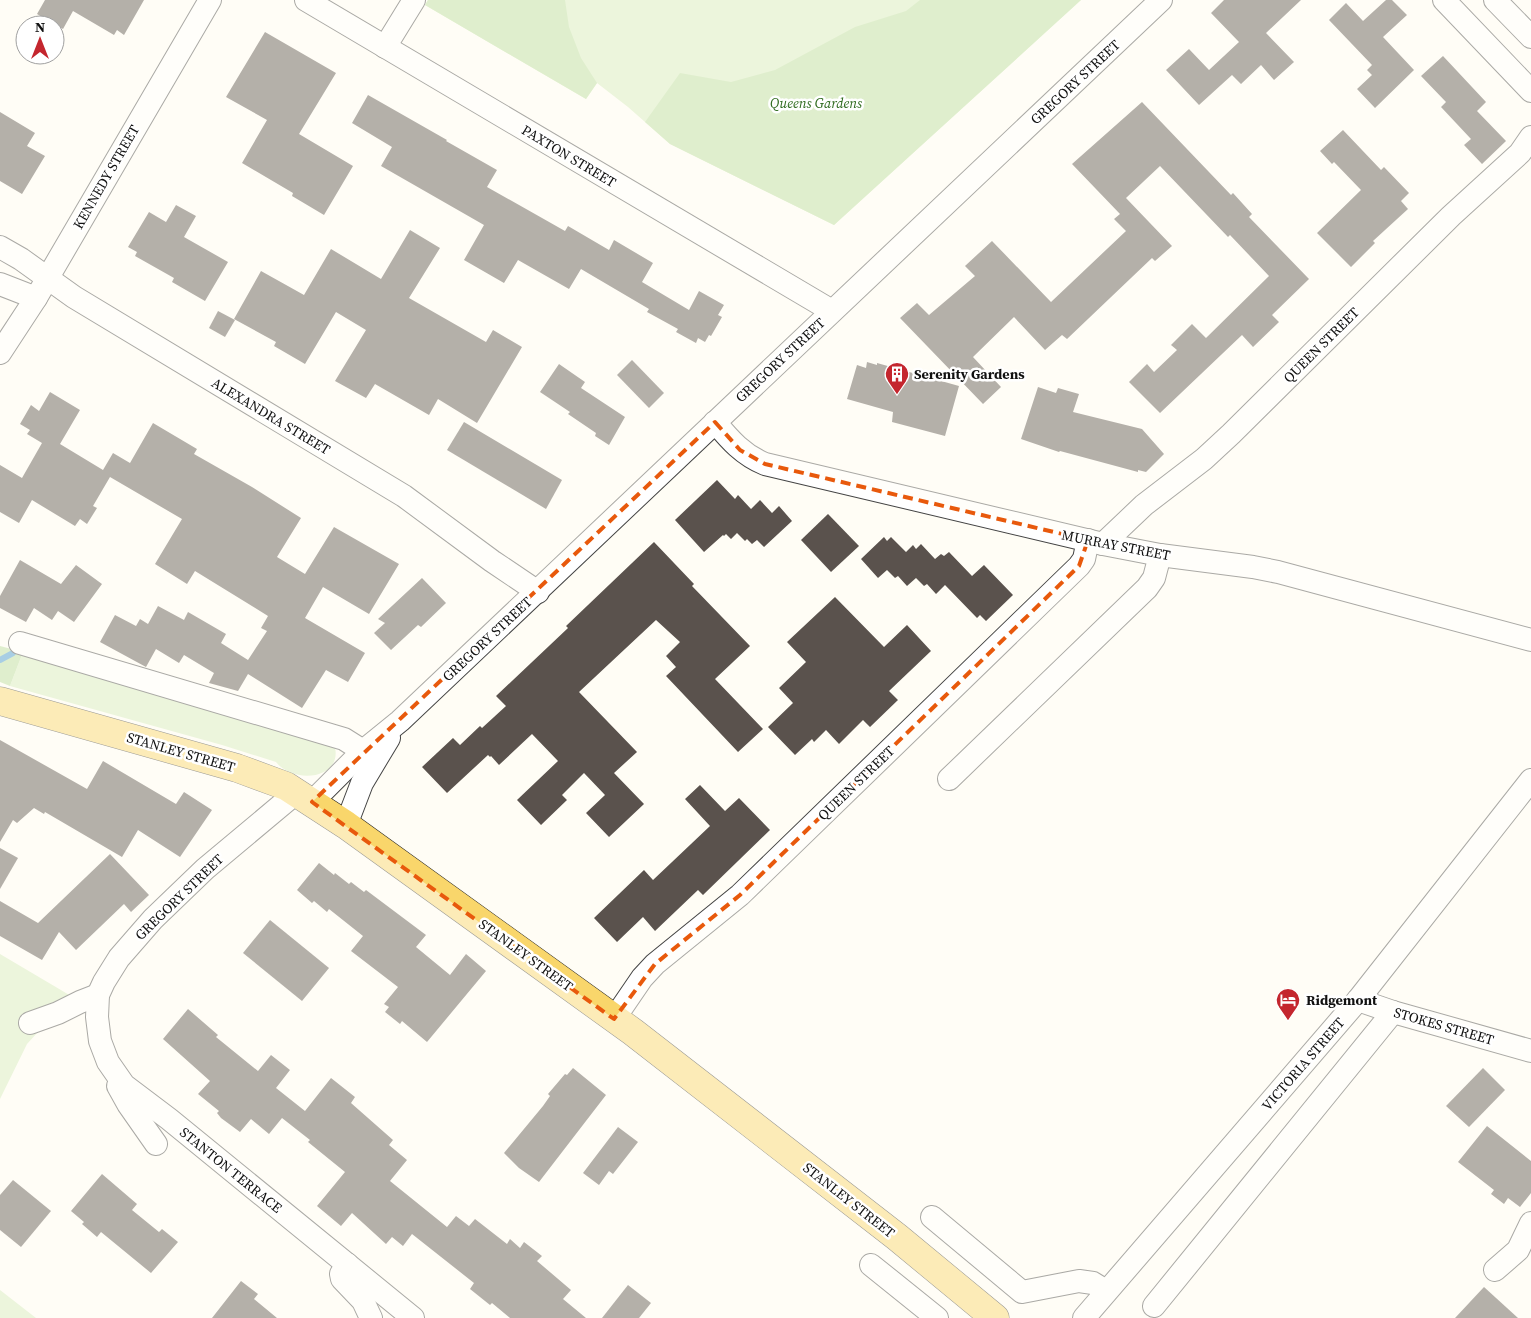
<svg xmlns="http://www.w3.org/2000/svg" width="1531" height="1318" font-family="'Source Serif 4',serif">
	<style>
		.green { fill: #d5ebbd }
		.forest { fill: #b9dc9c }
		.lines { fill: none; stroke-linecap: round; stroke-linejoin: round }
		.stream { stroke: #3f96cf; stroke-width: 6 }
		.building { fill: #5a524d }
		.minor-casing { stroke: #444; stroke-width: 24 }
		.major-casing { stroke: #222; stroke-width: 29 }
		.minor { stroke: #fff; stroke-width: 22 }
		.major { stroke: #f9d66b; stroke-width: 28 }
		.marked { fill: none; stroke: #e8590c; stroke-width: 4; stroke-dasharray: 10 6; stroke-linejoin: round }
		.labels { text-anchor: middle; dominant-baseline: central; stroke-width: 5; stroke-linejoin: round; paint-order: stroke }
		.street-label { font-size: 14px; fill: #111; stroke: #fff }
		.park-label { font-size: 14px; font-style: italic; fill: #2f6b1f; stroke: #fff }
		.poi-label { font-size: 14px; font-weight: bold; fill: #111; stroke: #fff; text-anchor: start }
	</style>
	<rect width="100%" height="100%" fill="#fffdf5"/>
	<!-- green -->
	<g class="green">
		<polygon points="428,0 1081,0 834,225 670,144 628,107 597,83 586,99 425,5"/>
		<path d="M 23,652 L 335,747 C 342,780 293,784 276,762 L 222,745 L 10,686 Z"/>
		<polygon points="0,954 71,996 27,1044 0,1099"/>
		<polygon points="0,1290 36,1318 0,1318"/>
	</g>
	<!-- forest -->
	<g class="forest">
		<polygon points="428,0 565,0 569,27 581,58 597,83 586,99 425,5"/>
		<polygon points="920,0 1081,0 834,225 670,144 645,122 680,73 731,82 775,70 855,27 906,11"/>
		<polygon points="0,646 23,652 10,686 0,682"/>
	</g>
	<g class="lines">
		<!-- stream -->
		<polyline class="stream" points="0,660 13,653"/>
	</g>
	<!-- building -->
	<g class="building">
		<polygon points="45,0 144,0 124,35 117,30 114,35 73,11 63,29 37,14"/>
		<polygon points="1224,0 1301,0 1266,33 1294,62 1274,80 1261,65 1241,84 1232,75 1199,105 1166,70 1189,49 1209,70 1239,42 1211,13"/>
		<polygon points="1386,0 1392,0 1407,15 1383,37 1414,70 1375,108 1357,89 1372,75 1367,70 1372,65 1329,20 1346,3 1363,21"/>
		<polygon points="265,32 336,73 299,134 353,166 324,215 292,196 293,193 242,163 267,120 226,97"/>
		<polygon points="1443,56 1486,102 1477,111 1506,141 1482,164 1464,145 1471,139 1441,107 1446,102 1421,76"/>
		<polygon points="368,95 447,140 446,141 497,170 487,187 565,231 568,226 609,250 614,240 653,263 642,282 689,310 699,291 724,305 718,315 722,317 711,336 709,335 705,342 698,338 696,343 676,332 678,329 647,312 649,309 581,269 569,289 518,260 504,283 464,260 484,225 381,166 392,147 352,123"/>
		<polygon points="1142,102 1231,195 1233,193 1252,214 1249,217 1309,279 1272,315 1279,322 1253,347 1242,335 1160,413 1129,382 1147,364 1154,372 1177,350 1171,345 1192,324 1206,338 1269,276 1230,235 1228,237 1160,166 1126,198 1172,246 1155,261 1152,258 1067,339 1062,335 1045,350 1014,317 973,357 1001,387 983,404 900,318 917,303 929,315 975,276 965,266 992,241 1051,302 1126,231 1114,219 1120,214 1072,164"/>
		<polygon points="0,112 35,133 27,146 45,156 22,194 0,181"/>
		<polygon points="1343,130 1381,170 1384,167 1409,193 1401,201 1408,209 1373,241 1375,243 1351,267 1317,233 1361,190 1334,162 1332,164 1320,151"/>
		<polygon points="176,205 196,216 184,237 228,262 205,301 172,282 174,278 135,256 137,252 128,247 149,212 166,222"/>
		<polygon points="410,230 440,248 409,298 486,342 493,330 522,347 477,423 438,399 429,415 375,384 366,398 335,381 366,330 336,312 305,364 274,346 276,342 234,319 261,271 304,295 331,249 381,279"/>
		<polygon points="218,311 235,320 225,337 209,328"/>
		<polygon points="632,360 664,393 649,408 617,375"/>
		<polygon points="867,362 877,365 877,363 959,386 945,436 892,422 893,412 847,399 857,365 866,368"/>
		<polygon points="559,364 585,382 581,388 625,417 609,445 595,436 596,433 568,414 570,412 540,392"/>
		<polygon points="1038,387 1056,393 1058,388 1079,394 1073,412 1142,429 1164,454 1146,472 1138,470 1138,472 1060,451 1059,452 1021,439"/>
		<polygon points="50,392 80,410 60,444 103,470 113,453 130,463 153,423 197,449 194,454 252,487 301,518 277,557 305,574 334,527 399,564 369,614 323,587 305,618 365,653 348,682 326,670 302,708 248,674 238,691 209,683 214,673 184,655 179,663 156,649 146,667 100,642 115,615 136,626 140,619 148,624 158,606 184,620 188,612 226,634 221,643 248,660 267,631 261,628 268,616 195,571 187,584 155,564 182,519 110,477 93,506 97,508 87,524 80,519 75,526 32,500 19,523 0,512 0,465 22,478 42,443 27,434 30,430 20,424 31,405 39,411"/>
		<polygon points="464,422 562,480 546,509 447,450"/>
		<polygon points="717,480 735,499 738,495 751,509 760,500 772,513 779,506 792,521 764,547 757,540 752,544 747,539 745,541 737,533 731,539 726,534 724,536 723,535 704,552 675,520"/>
		<polygon points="828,514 859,546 831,572 801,540"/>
		<polygon points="884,537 887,541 891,537 906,552 913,545 916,549 921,544 935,559 941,554 944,556 949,552 972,576 984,565 1013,595 986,621 980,615 977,618 945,585 936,594 927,584 924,586 916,578 907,586 898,576 895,578 887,570 878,578 861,559"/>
		<polygon points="654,542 694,584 692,586 750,646 715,679 763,729 738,752 666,676 676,667 666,656 680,642 656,620 579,692 637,752 614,773 644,804 609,837 586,813 605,795 584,773 562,795 567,800 541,825 517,800 558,761 532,734 499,765 491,756 490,757 488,755 447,793 422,767 453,738 460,745 480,726 482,728 506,706 496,696 568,628 566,626"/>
		<polygon points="20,560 61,584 76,565 102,584 74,622 58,611 52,620 34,608 26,622 0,608 0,596"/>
		<polygon points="422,578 446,603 421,627 418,625 391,650 374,633 385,623 378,619"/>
		<polygon points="835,597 884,647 907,625 931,651 889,691 898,700 870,727 863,720 839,744 826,730 814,742 812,739 795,755 768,727 793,703 779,688 806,662 787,642"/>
		<polygon points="0,740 87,789 103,761 176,804 184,792 212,810 180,857 138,830 122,857 45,812 44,814 34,808 17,823 13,820 0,842"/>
		<polygon points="700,785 725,811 739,798 770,830 703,895 698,890 655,931 643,917 617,942 594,918 644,870 653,880 710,826 685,799"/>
		<polygon points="0,848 18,858 0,889"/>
		<polygon points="110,854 149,895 131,912 124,904 76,950 59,932 42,960 0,936 0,901 38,923"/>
		<polygon points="319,863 334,875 335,873 349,884 351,882 364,892 366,890 426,935 416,947 450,975 466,954 486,971 427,1042 402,1021 400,1024 385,1012 389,1007 384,1004 398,987 351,951 363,936 329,909 327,912 314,901 312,903 297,890"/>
		<polygon points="270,920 329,968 302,1001 243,953"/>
		<polygon points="188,1009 218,1035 216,1037 258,1071 271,1055 290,1070 276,1088 305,1111 331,1078 355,1097 351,1103 393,1140 389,1145 407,1160 390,1181 447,1227 456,1216 469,1226 475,1219 507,1244 510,1239 520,1248 524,1242 542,1256 537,1261 571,1290 563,1299 586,1318 510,1318 492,1303 490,1305 470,1289 474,1283 412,1234 403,1246 392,1237 386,1244 352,1213 341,1226 317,1206 345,1172 308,1142 310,1140 282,1118 269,1134 251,1119 240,1132 221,1118 217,1113 219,1111 198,1094 210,1081 163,1039"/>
		<polygon points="573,1068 606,1095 539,1182 519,1168 504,1153 543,1106 550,1096 548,1094 565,1074 567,1075"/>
		<polygon points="1483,1068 1505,1090 1469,1127 1446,1106"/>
		<polygon points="1487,1126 1531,1161 1531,1193 1520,1207 1508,1198 1504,1204 1491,1194 1494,1190 1458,1162"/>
		<polygon points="618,1127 638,1142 613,1174 609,1171 599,1185 583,1173"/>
		<polygon points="102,1174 137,1204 132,1210 159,1232 162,1229 178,1242 151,1273 101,1232 97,1237 82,1224 84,1222 71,1211"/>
		<polygon points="13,1180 51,1211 21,1247 0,1230 0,1195"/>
		<polygon points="241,1281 258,1294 254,1299 277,1318 212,1318"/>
		<polygon points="628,1285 651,1303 639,1318 602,1318"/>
		<polygon points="1484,1287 1518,1318 1455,1318"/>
	</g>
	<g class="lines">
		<!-- minor casing -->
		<g class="minor-casing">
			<g id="minor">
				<polyline points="306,0 832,311"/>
				<polyline points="1444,0 1531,91"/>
				<polyline points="1495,0 1531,37"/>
				<polyline points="385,47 414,0"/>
				<polyline points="0,247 21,259 74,297 404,496 492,561 538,592"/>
				<polyline points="0,284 36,298"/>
				<polyline points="0,353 36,298 210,0"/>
				<path d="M 715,422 C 730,440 743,455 765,464 L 1103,544 L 1160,555 L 1253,567 L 1278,572 L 1531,640"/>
				<polyline points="1103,544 1144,505 1204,459 1231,434 1451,216 1520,153 1531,137"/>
				<polyline points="20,643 344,739 363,751"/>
				<polyline points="949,779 1147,588 1154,578 1160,555"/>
				<polyline points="297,792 205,869 153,919 119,958 104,982 98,995 97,1017 100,1041 108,1062 124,1085 169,1119 413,1318"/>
				<polyline points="312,802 363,751 400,721 1161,0"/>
				<polyline points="346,825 362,783 389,738"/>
				<polyline points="1358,1000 1393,1012 1531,1051"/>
				<polyline points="614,1019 642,978 655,964 740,895 1079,566 1084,559 1088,540"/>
				<polyline points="30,1023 58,1013 80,1002 98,995"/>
				<polyline points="118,1086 128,1104 156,1144"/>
				<polyline points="932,1217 1022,1292 1079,1281 1093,1283 1106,1291"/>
				<polyline points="347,1264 341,1274 342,1279 363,1301 371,1318"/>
				<polyline points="871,1265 937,1318"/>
				<polyline points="1495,1270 1518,1250 1531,1223"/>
				<polyline points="1154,1306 1393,1012"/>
				<polyline points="1084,1318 1358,1000 1531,780"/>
			</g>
		</g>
		<!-- major casing -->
		<g class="major-casing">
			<polyline id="major" points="0,701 237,768 286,786 346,825 633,1032 897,1237 995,1318"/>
		</g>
		<!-- minor -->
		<use href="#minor" class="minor"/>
		<!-- major -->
		<use href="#major" class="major"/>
	</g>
	<!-- marked area -->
	<path d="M0 0H1531V1318H0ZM 715,422 L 740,450 L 765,464 L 1088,540 L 1079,566 L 740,895 L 655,964 L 614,1019 L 312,802 Z" fill="#fffdf5" fill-opacity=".55" fill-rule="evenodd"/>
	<path class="marked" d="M 715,422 L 740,450 L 765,464 L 1088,540 L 1079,566 L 740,895 L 655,964 L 614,1019 L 312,802 Z"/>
	<!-- icons -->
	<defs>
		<g id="building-pin" transform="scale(1.25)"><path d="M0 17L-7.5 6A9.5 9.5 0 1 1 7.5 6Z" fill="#c4262e" stroke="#fff"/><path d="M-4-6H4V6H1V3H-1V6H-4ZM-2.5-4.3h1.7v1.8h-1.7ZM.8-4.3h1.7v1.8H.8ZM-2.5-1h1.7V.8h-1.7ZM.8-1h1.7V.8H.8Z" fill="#fff"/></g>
		<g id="hotel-pin" transform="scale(1.25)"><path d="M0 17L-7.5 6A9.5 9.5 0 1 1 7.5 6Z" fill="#c4262e" stroke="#fff"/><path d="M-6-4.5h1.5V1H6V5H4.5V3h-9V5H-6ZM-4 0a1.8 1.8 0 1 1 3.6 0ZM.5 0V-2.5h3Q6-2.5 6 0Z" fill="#fff"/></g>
	</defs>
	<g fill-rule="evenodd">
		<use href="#building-pin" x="897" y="374"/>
		<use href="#hotel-pin" x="1288" y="1000"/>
	</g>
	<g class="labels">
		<!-- street labels -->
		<g class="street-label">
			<text transform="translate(1075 82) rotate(-43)">GREGORY STREET</text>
			<text transform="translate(569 156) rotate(31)">PAXTON STREET</text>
			<text transform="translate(106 177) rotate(-60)">KENNEDY STREET</text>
			<text transform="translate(1321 345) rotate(-45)">QUEEN STREET</text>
			<text transform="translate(780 360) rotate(-43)">GREGORY STREET</text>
			<text transform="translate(271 416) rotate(31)">ALEXANDRA STREET</text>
			<text transform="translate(1116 545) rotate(11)">MURRAY STREET</text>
			<text transform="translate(487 639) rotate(-43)">GREGORY STREET</text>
			<text transform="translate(181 752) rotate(16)">STANLEY STREET</text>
			<text transform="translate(856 783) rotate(-44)">QUEEN STREET</text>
			<text transform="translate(179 897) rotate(-44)">GREGORY STREET</text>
			<text transform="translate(526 955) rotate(36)">STANLEY STREET</text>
			<text transform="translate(1444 1026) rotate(16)">STOKES STREET</text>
			<text transform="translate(1303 1064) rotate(-49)">VICTORIA STREET</text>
			<text transform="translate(231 1170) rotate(39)">STANTON TERRACE</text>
			<text transform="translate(849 1200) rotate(38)">STANLEY STREET</text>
		</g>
		<!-- park labels -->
		<g class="park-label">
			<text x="816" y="103">Queens Gardens</text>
		</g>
		<!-- poi labels -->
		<g class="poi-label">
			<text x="914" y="374">Serenity Gardens</text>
			<text x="1306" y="1000">Ridgemont</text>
		</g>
	</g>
	<!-- north arrow -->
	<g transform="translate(40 40)"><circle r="24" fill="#ffffff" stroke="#a0a0a0"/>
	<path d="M0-4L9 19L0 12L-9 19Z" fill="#c4262e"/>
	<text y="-8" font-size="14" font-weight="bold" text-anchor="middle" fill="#111111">N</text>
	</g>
</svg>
